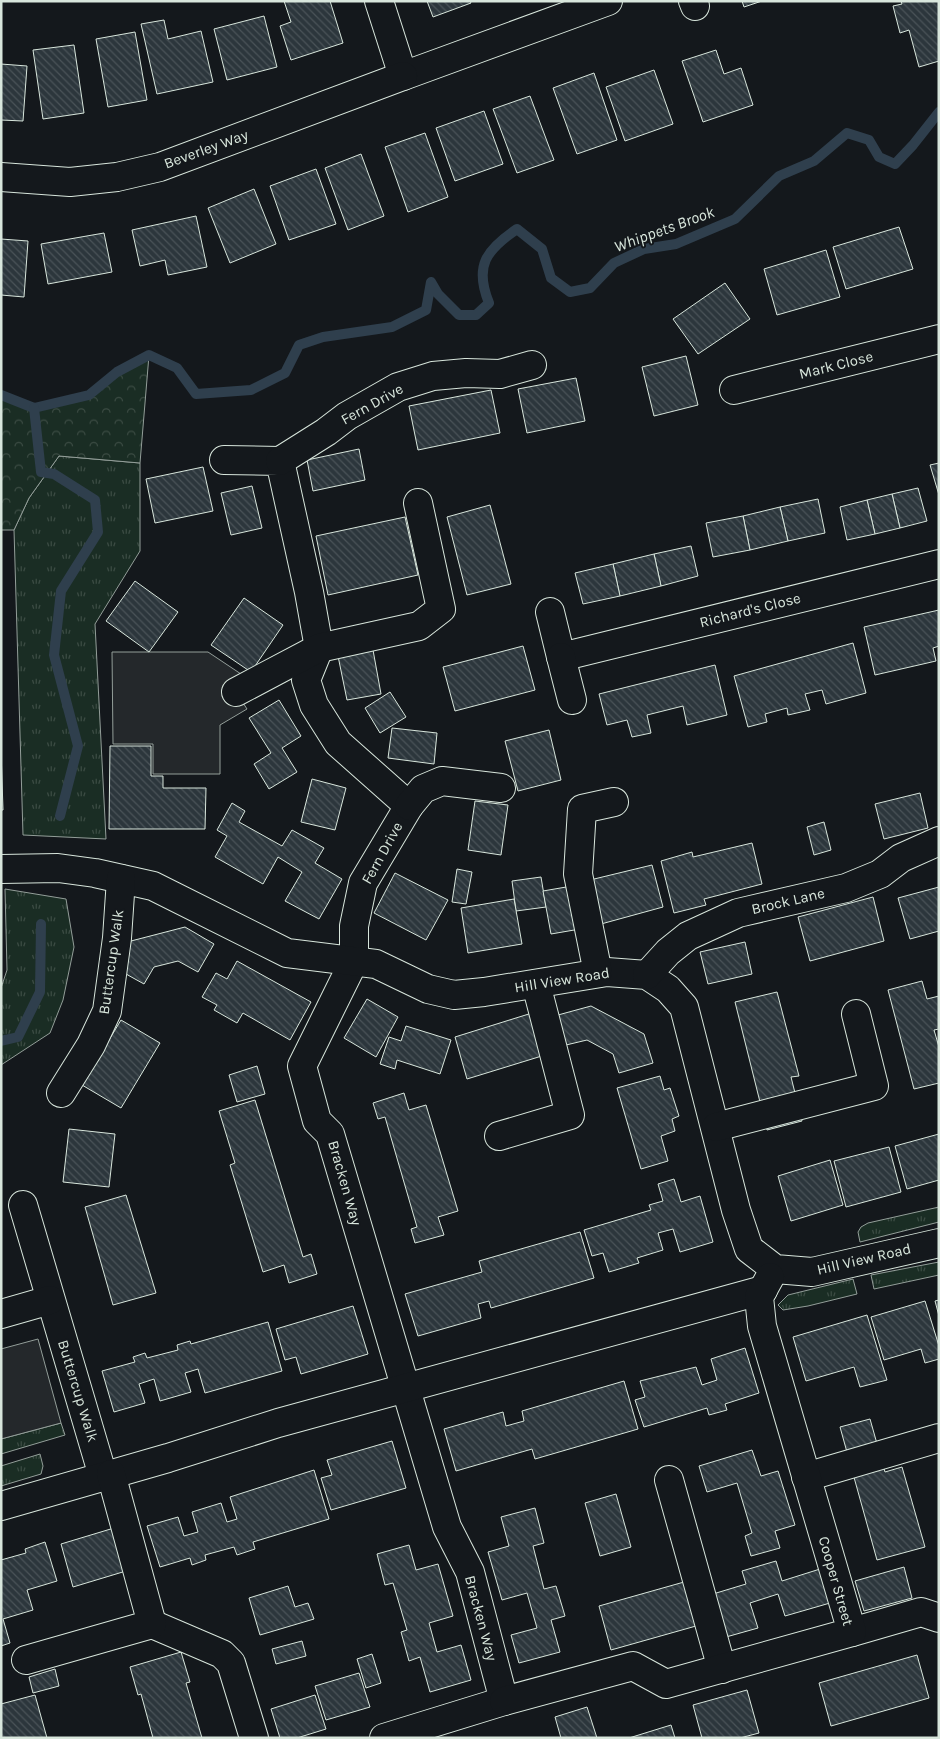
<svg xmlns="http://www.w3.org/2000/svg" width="940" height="1739" font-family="Karla,sans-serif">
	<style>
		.grass { fill: url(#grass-tufts); stroke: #939e99 }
		.forest { fill: url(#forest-crowns); stroke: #939e99 }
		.parking { fill: #24282b; stroke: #939e99 }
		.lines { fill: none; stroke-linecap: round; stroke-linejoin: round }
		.stream { stroke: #2f3f4d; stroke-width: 10 }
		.building { fill: url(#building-back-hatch); stroke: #d8e6dc }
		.minor-casing { stroke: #d8e6dc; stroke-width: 30 }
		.minor { stroke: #14181c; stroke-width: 28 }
		.labels { text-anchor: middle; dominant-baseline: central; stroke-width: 4; stroke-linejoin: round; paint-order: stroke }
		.street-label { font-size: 15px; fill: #d8e6dc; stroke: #14181c }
		.water-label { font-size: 16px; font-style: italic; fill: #d8e6dc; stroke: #14181c }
	</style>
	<defs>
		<pattern id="grass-tufts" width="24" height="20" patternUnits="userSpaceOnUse" patternTransform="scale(1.25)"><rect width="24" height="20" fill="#1a2d24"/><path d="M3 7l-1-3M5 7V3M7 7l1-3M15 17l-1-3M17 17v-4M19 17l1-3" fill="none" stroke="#3b4b43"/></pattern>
		<pattern id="forest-crowns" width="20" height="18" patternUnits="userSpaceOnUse" patternTransform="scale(1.25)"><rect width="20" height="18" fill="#1a2d24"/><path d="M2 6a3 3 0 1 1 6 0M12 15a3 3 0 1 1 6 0" fill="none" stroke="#3b4b43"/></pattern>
		<pattern id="building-back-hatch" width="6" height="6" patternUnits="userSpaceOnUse" patternTransform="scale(1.25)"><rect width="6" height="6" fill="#2c363c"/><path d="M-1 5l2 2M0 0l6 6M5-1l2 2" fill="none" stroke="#4a5358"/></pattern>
	</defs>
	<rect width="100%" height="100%" fill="#14181c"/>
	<!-- grass -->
	<g class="grass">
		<polygon points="59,456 140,463 140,551 95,624 106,839 23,835 14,530 29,498"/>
		<polygon points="5,889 66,899 74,947 63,1000 50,1033 1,1065 1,988 7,970"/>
		<polygon points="939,1207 939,1222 860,1242 858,1232 861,1227 868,1223"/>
		<polygon points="939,1262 939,1275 874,1289 871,1275"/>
		<polygon points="853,1279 857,1294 808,1306 783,1310 778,1305 788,1295"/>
		<polygon points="61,1423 65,1435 1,1454 1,1439"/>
		<polygon points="40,1454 43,1466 41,1474 1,1486 1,1466"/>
	</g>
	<!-- forest -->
	<polygon class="forest" points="149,355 140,463 59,456 29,498 14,530 1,530 1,395 34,408 89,395 113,376"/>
	<!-- parking -->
	<g class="parking">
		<polygon points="112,652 208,652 241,674 236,692 247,709 220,725 220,774 153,774 153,744 113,744"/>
		<polygon points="38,1339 61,1423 1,1439 1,1349"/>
	</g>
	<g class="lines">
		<!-- stream -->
		<g class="stream">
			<path d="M 1,395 L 34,408 L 89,395 L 117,372 L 149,355 L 177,368 L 196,394 L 251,390 L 285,373 L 299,345 L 323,337 L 392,327 L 426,310 L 431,282 L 438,294 L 459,315 L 476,315 L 489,303 C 474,266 486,250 517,229 L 542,249 L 551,278 L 570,292 L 590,288 L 614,263 L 644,249 L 676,244 L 735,219 L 779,176 L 814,161 L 847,133 L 869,140 L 879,157 L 895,164 L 913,145 L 939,112"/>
			<polyline points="34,408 41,472 54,474 95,500 98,532 61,591 54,655 78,746 60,816"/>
			<polyline points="1,1041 18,1037 40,992 41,924"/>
		</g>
	</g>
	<!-- building -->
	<g class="building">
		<polygon points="284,1 330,1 343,43 291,60 280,26 291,22"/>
		<polygon points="427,1 470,1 471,3 433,17"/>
		<polygon points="742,1 762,1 744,7"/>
		<polygon points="901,1 939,1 939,61 919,67 909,30 900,33 893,6 902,4"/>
		<polygon points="264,16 277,67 227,80 214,29"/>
		<polygon points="164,20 168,39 201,31 213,82 157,94 141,24"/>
		<polygon points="135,32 147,100 108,107 96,39"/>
		<polygon points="74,45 84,113 43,119 33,50"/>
		<polygon points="716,50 724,74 741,68 753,105 703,122 682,61"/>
		<polygon points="1,64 27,66 23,121 1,120"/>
		<polygon points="654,70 673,124 625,141 606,87"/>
		<polygon points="594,73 617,140 577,154 553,88"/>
		<polygon points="530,96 554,160 517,173 493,109"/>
		<polygon points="484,111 503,164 455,181 436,128"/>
		<polygon points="425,133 448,197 408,212 385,147"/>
		<polygon points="361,154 384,216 348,230 325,168"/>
		<polygon points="316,169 336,224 289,240 270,186"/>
		<polygon points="254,189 276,244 230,263 208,208"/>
		<polygon points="196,216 207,267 168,275 165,260 140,266 132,230"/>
		<polygon points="899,227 913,269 846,289 833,247"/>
		<polygon points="104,233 112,272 48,284 41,244"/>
		<polygon points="1,239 28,241 24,297 1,295"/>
		<polygon points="826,250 840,297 777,315 764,269"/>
		<polygon points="725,283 750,319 698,354 673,319"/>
		<polygon points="686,356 698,405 654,416 642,367"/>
		<polygon points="576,378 585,421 527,433 518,389"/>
		<polygon points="491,390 500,433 418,450 409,406"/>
		<polygon points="359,449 365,480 313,491 307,460"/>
		<polygon points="939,463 939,495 930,465"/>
		<polygon points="203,467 213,511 155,523 146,479"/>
		<polygon points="252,486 262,528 231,535 221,493"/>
		<polygon points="918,488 927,521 900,528 892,494"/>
		<polygon points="892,494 900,528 875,534 867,500"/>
		<polygon points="818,499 825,533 788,541 780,507"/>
		<polygon points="867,500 875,534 847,540 840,507"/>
		<polygon points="490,505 511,584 467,595 447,517"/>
		<polygon points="780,507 788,541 750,550 743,516"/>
		<polygon points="743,516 750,550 713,557 706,523"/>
		<polygon points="405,517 418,575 328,595 316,536"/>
		<polygon points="691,546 698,576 661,586 654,554"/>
		<polygon points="654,554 661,586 620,596 613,564"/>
		<polygon points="613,564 620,596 583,604 575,573"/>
		<polygon points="135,581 178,612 149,652 106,621"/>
		<polygon points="244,598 283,625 251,672 211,645"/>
		<polygon points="939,610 939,646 933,648 936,661 875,675 864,627"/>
		<polygon points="853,643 866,693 826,704 822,690 805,694 810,710 788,715 787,708 765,714 767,722 748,727 734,676"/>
		<polygon points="523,646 535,690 455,711 443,667"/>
		<polygon points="373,650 381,694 347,700 338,656"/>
		<polygon points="715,665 727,715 687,725 683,706 647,715 651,733 632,737 627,720 607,725 599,694"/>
		<polygon points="390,692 406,717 380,733 365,708"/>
		<polygon points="279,700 301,736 282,748 297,772 269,789 254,764 271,753 249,718"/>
		<polygon points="392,728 437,733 434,764 388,758"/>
		<polygon points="549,730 561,780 518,791 505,741"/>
		<polygon points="110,746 151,746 151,776 163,776 163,788 206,788 205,829 109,829"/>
		<polygon points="1,750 3,810 1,810"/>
		<polygon points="312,779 346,788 335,830 301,822"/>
		<polygon points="920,793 928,828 884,839 875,804"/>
		<polygon points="475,801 508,805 501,855 468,850"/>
		<polygon points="232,803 245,811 239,822 282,846 292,830 324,848 315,863 342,879 319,919 285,901 302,872 278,857 263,884 215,857 227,836 217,830"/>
		<polygon points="824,822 831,850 814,855 807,827"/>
		<polygon points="752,843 762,884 704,899 706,905 674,913 661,861 692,852 693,857"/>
		<polygon points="652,865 663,907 601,924 590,880"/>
		<polygon points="457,869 472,872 466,904 452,902"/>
		<polygon points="395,873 448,900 426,940 374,913"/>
		<polygon points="541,877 546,907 516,911 512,881"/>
		<polygon points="572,886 580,929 551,934 543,891"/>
		<polygon points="939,887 939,931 910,939 898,898"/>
		<polygon points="873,897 884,941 810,961 798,917"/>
		<polygon points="514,899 522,944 468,953 461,908"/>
		<polygon points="185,927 214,944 198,972 178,961 154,967 144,984 117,969 131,941"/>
		<polygon points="745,942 752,974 708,984 700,952"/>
		<polygon points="237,961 311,1002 290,1040 243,1013 237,1023 214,1010 217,1005 202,997 216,973 227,979"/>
		<polygon points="922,981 927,999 939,996 939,1029 934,1030 939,1047 939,1083 914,1089 888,990"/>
		<polygon points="777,992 799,1076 791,1077 802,1121 767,1130 735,1002"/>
		<polygon points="367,999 398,1017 376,1057 344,1038"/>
		<polygon points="591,1006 644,1034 653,1063 619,1073 613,1054 587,1040 566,1045 558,1015"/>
		<polygon points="532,1013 545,1055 467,1079 455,1037"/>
		<polygon points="121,1020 160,1043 121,1108 82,1085"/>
		<polygon points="406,1026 451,1040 440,1074 397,1060 395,1069 380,1064 389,1037 401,1041"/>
		<polygon points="257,1066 265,1094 237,1102 229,1075"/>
		<polygon points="660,1076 664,1090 670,1088 679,1116 672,1119 675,1131 661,1136 668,1161 641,1169 617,1088"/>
		<polygon points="404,1093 409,1110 426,1105 458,1211 438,1217 444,1235 415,1243 411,1229 417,1227 385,1117 378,1119 373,1103"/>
		<polygon points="255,1100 303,1257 311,1254 317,1274 289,1283 284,1265 263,1272 230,1165 235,1163 219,1111"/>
		<polygon points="69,1129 115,1134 109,1187 63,1182"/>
		<polygon points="939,1134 939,1180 907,1189 895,1146"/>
		<polygon points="889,1147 901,1192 846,1207 834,1161"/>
		<polygon points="830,1160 843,1205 791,1221 778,1176"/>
		<polygon points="674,1179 681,1202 700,1196 713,1242 680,1252 673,1229 658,1233 663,1250 637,1258 639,1263 609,1272 603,1253 592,1256 584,1230 651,1210 649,1205 663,1201 658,1184"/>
		<polygon points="126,1195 156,1293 113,1305 85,1207"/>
		<polygon points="580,1232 594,1278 491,1308 489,1301 478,1304 481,1318 418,1336 405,1294 482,1272 479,1261"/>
		<polygon points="939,1300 939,1316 935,1301"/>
		<polygon points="925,1301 939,1346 939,1359 925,1363 921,1349 884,1360 871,1317"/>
		<polygon points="353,1306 368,1354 301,1374 296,1357 285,1360 276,1329"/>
		<polygon points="867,1315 887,1380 860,1387 854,1367 806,1381 793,1337"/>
		<polygon points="268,1322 282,1371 205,1393 198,1369 185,1373 191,1392 160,1401 154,1379 139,1384 145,1403 114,1412 102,1371 135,1362 133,1357 145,1353 147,1358 178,1350 177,1345 190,1341 191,1344"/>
		<polygon points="745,1348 759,1393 725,1404 727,1410 709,1415 707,1408 644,1427 635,1400 645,1397 640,1381 696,1367 702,1385 717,1380 711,1359"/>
		<polygon points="624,1381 638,1429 535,1459 532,1449 456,1471 444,1429 503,1412 506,1426 524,1421 522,1411"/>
		<polygon points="870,1419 885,1472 902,1467 925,1547 877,1560 840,1427"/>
		<polygon points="392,1441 406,1488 331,1510 321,1478 332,1475 327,1460"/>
		<polygon points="752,1450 761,1476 778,1471 795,1525 775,1531 780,1548 751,1556 745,1536 752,1533 737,1483 707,1492 699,1466"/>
		<polygon points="314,1470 329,1519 253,1542 255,1549 237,1555 234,1547 205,1555 206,1560 192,1565 190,1558 160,1567 147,1526 178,1517 184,1536 198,1532 192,1512 221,1503 227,1522 237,1519 230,1497"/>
		<polygon points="616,1494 631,1547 600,1556 585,1503"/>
		<polygon points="535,1508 544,1543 533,1546 544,1589 556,1586 565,1616 551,1620 560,1652 519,1663 511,1635 537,1628 527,1593 502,1600 488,1552 509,1546 501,1517"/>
		<polygon points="114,1528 126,1571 73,1587 61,1544"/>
		<polygon points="45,1542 57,1581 27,1590 33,1610 3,1619 10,1643 1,1646 1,1560 26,1553 25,1549"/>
		<polygon points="409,1545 416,1570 438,1564 453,1616 429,1623 437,1652 461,1645 471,1680 430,1692 420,1657 409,1661 401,1632 407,1630 393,1583 385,1585 377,1554"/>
		<polygon points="776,1561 782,1581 820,1569 830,1603 785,1616 778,1594 750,1603 758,1628 726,1637 713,1594 746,1584 742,1571"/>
		<polygon points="904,1567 912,1598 864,1611 855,1581"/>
		<polygon points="684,1582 696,1626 611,1650 599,1606"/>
		<polygon points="288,1586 295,1607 308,1603 314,1619 260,1635 249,1598"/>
		<polygon points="302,1641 306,1656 276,1664 272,1649"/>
		<polygon points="181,1652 190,1682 186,1683 202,1738 153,1738 141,1694 138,1695 130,1667"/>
		<polygon points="372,1654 381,1683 366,1688 357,1659"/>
		<polygon points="917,1655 929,1698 831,1726 819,1683"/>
		<polygon points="55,1669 59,1686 33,1693 29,1677"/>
		<polygon points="359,1673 370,1707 326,1720 315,1686"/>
		<polygon points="747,1690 759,1733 740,1738 702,1738 693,1705"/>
		<polygon points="35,1695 47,1738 1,1738 1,1704"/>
		<polygon points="315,1695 326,1729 297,1738 280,1738 271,1709"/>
		<polygon points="587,1707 597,1738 561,1738 555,1717"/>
		<polygon points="671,1725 675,1738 629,1738"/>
	</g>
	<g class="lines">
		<!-- minor casing -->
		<g class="minor-casing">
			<g id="minor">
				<polyline points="379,1 403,76 608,1"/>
				<polyline points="693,1 695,6"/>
				<polyline points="1,177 70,182 117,177 160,167 403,76"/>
				<polyline points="734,390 939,339"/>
				<polyline points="224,460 280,461 309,592 319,648 306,680 314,705 338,743 409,806 363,883 354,926 354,961 302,1066 317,1121 330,1134 447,1527 470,1572 504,1701 384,1738"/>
				<polyline points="280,461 326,432 347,416 398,387 433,376 466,373 500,374 532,365"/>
				<polyline points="550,612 561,657 939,564"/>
				<polyline points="561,657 572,700"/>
				<polyline points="236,692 319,648 419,626 441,609 418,503"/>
				<polyline points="409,806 423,789 442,781 501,788"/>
				<polyline points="1,869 58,868 95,873 153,886 287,953 376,964 428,989 454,995 484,992 607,972 647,975 668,989 684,1007 736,1210 749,1249 775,1269 812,1272 939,1243"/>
				<polyline points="598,973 578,874 582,809 614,802"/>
				<polyline points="647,975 668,952 688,936 738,913 846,888 880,874 901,858 939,841"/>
				<polyline points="61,1093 91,1045 107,1011 117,938 121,879"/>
				<polyline points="716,1127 874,1086 856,1014"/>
				<polyline points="499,1136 570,1115 536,984"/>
				<polyline points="23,1205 103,1476"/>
				<polyline points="1,1314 50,1300"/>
				<polyline points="806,1477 939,1438"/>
				<polyline points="669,1480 722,1669"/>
				<polyline points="1,1506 168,1458 278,1423 763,1290"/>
				<polyline points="152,1624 222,1654 231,1663 254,1738"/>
				<polyline points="852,1632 921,1612 939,1618"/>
				<polyline points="26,1660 152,1624 111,1474"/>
				<polyline points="504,1701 633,1666 666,1684 852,1632 762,1326 759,1297 770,1277"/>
			</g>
		</g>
		<!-- minor -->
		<use href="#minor" class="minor"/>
	</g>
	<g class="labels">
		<!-- street labels -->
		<g class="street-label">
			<text transform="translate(206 149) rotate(-20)">Beverley Way</text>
			<text transform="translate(836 365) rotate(-14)">Mark Close</text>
			<text transform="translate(372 404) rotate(-29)">Fern Drive</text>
			<text transform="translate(750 610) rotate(-14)">Richard's Close</text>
			<text transform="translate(382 853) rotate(-61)">Fern Drive</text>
			<text transform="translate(788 901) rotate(-13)">Brock Lane</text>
			<text transform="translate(111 962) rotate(-82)">Buttercup Walk</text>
			<text transform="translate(562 980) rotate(-9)">Hill View Road</text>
			<text transform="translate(345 1183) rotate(74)">Bracken Way</text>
			<text transform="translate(864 1259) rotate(-13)">Hill View Road</text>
			<text transform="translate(78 1391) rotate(73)">Buttercup Walk</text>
			<text transform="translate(836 1581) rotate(74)">Cooper Street</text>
			<text transform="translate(481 1618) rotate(75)">Bracken Way</text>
		</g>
		<!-- water labels -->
		<g class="water-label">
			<text transform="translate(664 229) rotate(-20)">Whippets Brook</text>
		</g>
	</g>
	<!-- border -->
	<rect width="940" height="1739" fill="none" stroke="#d8e6dc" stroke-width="5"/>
</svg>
